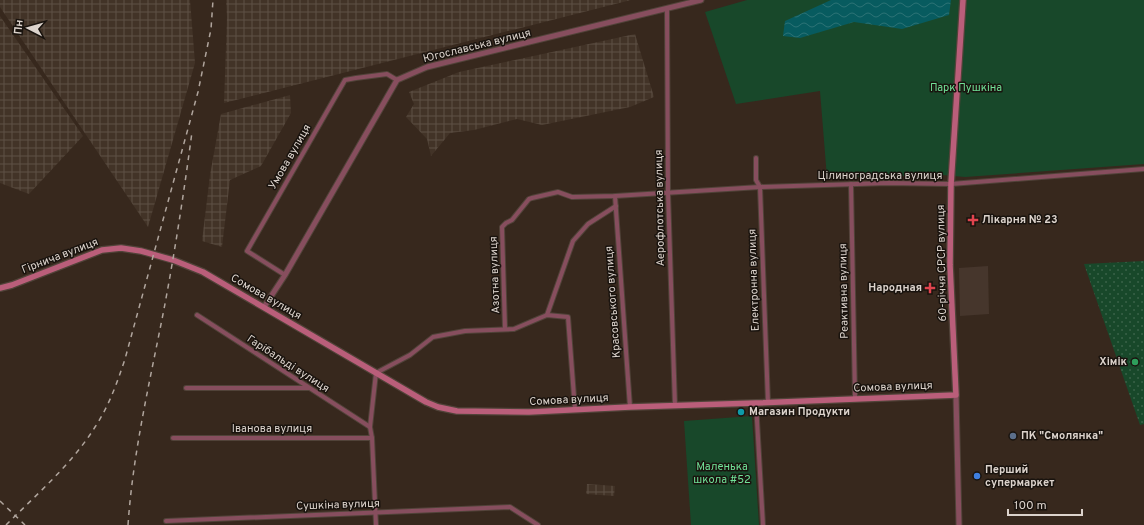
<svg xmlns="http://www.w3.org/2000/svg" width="1144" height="525" font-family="Overpass,sans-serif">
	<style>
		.commercial { fill: #46362c }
		.industrial { fill: url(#industrial-grid) }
		.green { fill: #18482a }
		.garden { fill: url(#garden-dots) }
		.water { fill: url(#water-waves) }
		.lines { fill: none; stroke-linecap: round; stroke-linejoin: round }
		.minor-casing { stroke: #514339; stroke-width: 6 }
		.tertiary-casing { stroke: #514339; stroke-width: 7 }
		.secondary-casing { stroke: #514339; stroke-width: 8 }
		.minor { stroke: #874e5e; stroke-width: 4 }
		.tertiary { stroke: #874e5e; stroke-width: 5 }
		.secondary { stroke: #ba5e7a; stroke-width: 5.5 }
		.rail { stroke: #b0a59d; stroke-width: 1.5; stroke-dasharray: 5 5; stroke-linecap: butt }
		.health-dot { fill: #e0444e; stroke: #19130e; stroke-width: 1.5 }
		.leisure-dot { fill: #2e9e5b; stroke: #19130e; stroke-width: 1.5 }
		.culture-dot { fill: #0f9aa8; stroke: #19130e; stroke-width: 1.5 }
		.service-dot { fill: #5c6f8a; stroke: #19130e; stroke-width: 1.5 }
		.shop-dot { fill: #3f7fe0; stroke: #19130e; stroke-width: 1.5 }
		.labels { text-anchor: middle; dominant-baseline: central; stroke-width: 3; stroke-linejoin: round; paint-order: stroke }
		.street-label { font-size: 11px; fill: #dcd3cc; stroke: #19130e }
		.park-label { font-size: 11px; fill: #70e197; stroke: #19130e }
		.poi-label { font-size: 11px; font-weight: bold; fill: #dcd3cc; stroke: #19130e; text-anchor: start }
	</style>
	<defs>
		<pattern id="industrial-grid" width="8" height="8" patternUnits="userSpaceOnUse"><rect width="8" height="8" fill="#423327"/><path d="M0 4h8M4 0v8" fill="none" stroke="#5d5045"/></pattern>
		<pattern id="garden-dots" width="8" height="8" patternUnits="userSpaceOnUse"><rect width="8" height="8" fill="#18482a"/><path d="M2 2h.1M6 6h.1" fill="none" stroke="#396248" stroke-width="1.8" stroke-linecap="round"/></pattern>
		<pattern id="water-waves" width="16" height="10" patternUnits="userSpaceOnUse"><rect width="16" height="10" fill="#075b5f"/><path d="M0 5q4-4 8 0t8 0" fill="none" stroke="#2b7275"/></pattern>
	</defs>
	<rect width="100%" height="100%" fill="#37281d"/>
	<!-- commercial -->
	<polygon class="commercial" points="988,266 989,314 960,316 959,268"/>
	<!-- industrial -->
	<g class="industrial">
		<polygon points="0,0 190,0 195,63 148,227 0,7"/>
		<polygon points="226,0 631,0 224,103 227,17"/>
		<polygon points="0,16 83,136 29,194 0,183"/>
		<polygon points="635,34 654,97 630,107 542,125 517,119 474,130 450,133 431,156 427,139 406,117 414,104 409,92 459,72"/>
		<polygon points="290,95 291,113 261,166 230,180 222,247 202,241 210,175 221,114"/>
		<polygon points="587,484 615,486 614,496 586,494"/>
	</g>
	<!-- green -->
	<g class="green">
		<polygon points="747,0 1144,0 1144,164 965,177 942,175 827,178 820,91 736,104 705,12"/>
		<polygon points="752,416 759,525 691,525 684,421"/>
	</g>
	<!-- garden -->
	<polygon class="garden" points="1144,261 1144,424 1140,425 1084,264"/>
	<!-- water -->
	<polygon class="water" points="831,0 951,0 949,15 902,29 854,22 800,38 783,36 785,21"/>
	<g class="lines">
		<!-- minor casing -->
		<g class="minor-casing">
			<g id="minor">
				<polyline points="667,9 668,193 675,406"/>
				<polyline points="756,158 756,180 760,187 768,403"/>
				<polyline points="851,184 855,398"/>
				<polyline points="615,196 630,407"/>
				<polyline points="285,275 247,251 345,80 356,78 387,74 397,80"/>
				<polyline points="197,315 370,427"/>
				<polyline points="547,315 573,241 588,224 616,206"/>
				<polyline points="505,329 502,227 506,223 512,220 529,199 532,198 558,192 572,197 615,196 760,187 888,183 951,184 1144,169"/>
				<polyline points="186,388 309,388"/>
				<polyline points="756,403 763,525"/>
				<polyline points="173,438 372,438"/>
				<polyline points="166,521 510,507 538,525"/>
				<polyline points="376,525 372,438 370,427 376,373 410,355 433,337 465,331 514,329 547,315 568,317 575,410"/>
			</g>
		</g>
		<!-- tertiary casing -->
		<g class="tertiary-casing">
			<g id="tertiary">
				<polyline points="264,307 285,275 397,80 427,67 701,0"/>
				<polyline points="956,395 959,525"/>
			</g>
		</g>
		<!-- secondary casing -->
		<g class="secondary-casing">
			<polyline id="secondary" points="0,288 12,285 102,250 121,248 141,251 173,260 203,272 426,402 438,407 457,411 529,412 630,407 756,403 956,395 950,265 951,184 963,0"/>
		</g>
		<!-- minor -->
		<use href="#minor" class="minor"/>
		<!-- tertiary -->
		<use href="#tertiary" class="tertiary"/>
		<!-- secondary -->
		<use href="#secondary" class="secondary"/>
		<!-- rail -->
		<g class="rail">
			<polyline points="0,501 25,525"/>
			<path d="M 6,525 C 37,494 72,464 95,427 C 109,406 117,383 125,359 L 198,92 L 211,29 L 213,0"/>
			<path d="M 128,525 C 133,452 150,381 164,309 C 175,251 184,192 192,132"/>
		</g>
	</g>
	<!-- markers -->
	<g class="health-dot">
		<path d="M971 214h4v4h4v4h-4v4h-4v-4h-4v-4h4z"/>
		<path d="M928 282h4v4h4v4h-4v4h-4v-4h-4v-4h4z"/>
	</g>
	<circle class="leisure-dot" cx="1135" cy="362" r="4"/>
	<circle class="culture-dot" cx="741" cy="412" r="4"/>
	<circle class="service-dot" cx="1013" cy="436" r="4"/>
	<circle class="shop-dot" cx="977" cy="476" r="4"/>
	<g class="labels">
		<!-- street labels -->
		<g class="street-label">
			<text transform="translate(477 46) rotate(-14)">Югославська вулиця</text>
			<text transform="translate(290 157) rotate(-60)">Умова вулиця</text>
			<text x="880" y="176">Цілиноградська вулиця</text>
			<text transform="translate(660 208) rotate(-91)">Аерофлотська вулиця</text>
			<text transform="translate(60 256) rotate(-21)">Гірнича вулиця</text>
			<text transform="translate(942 263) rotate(-91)">60-річчя СРСР вулиця</text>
			<text transform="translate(495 275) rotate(-92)">Азотна вулиця</text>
			<text transform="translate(754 280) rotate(-92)">Електронна вулиця</text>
			<text transform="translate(844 291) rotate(-91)">Реактивна вулиця</text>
			<text transform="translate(266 297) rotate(30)">Сомова вулиця</text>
			<text transform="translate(613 302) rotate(-94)">Красовського вулиця</text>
			<text transform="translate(288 364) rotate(33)">Гарібальді вулиця</text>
			<text transform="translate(893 387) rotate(-2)">Сомова вулиця</text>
			<text transform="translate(569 400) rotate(-3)">Сомова вулиця</text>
			<text x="272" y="429">Іванова вулиця</text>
			<text transform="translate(338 505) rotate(-2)">Сушкіна вулиця</text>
		</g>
		<!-- park labels -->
		<g class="park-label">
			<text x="966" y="88">Парк Пушкіна</text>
			<text x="722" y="467">Маленька<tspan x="722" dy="13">школа #52</tspan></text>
		</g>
		<!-- poi labels -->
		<g class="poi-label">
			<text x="982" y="220">Лікарня № 23</text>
			<text x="922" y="288" text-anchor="end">Народная</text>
			<text x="1127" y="362" text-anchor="end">Хiмік</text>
			<text x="749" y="412">Магазин Продукти</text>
			<text x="1021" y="436">ПК "Смолянка"</text>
			<text x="985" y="470">Перший<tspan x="985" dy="13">супермаркет</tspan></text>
		</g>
	</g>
	<!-- north arrow -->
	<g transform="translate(28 28) rotate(276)" stroke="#19130e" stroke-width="3" paint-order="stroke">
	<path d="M0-3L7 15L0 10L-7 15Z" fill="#dcd3cc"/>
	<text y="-6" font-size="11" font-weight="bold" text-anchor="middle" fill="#dcd3cc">Пн</text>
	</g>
	<!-- scale -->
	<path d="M1008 509v6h74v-6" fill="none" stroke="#dcd3cc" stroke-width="2"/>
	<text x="1014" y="509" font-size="12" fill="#dcd3cc" stroke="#19130e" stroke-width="3" paint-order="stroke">100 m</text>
</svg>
